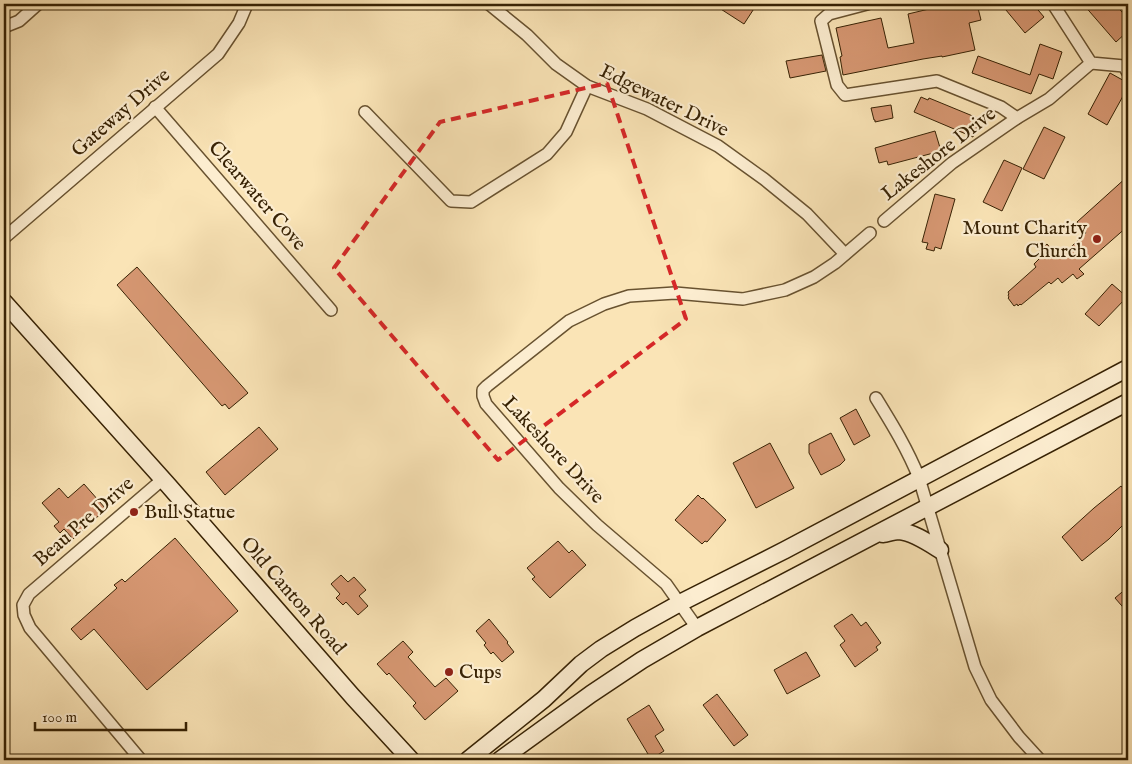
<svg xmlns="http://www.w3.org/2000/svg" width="1132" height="764" font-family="'IM FELL English',serif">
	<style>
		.building { fill: #d69772; stroke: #372204 }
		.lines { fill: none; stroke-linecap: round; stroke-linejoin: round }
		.street-casing { stroke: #685230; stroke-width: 14 }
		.secondary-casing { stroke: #372204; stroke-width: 19 }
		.street { stroke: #fcedd0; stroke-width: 11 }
		.secondary { stroke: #fcedd0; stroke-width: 16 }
		.marked { fill: none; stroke: #d62828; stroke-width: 4; stroke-dasharray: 10 6; stroke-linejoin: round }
		.poi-dot { fill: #8f2418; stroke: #fcedd0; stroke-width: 2 }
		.labels { text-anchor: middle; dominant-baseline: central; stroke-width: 4.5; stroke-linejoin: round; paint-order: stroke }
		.street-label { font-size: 20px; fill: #372204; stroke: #fcedd0 }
		.poi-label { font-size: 20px; fill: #372204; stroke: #fcedd0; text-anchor: start }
	</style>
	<rect width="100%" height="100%" fill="#fae4b6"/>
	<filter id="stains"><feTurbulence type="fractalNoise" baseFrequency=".004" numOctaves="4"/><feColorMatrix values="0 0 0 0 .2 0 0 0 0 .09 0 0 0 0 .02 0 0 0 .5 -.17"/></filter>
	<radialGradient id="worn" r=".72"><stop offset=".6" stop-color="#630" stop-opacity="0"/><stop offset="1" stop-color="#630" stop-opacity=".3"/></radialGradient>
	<!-- building -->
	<g class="building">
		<polygon points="713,4 757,4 744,24"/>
		<polygon points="950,4 977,4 981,20 969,23 975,50 942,57 942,56 923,59 843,75 840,57 842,56 836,28 881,18 888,48 914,43 908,14"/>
		<polygon points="1001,4 1033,4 1044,17 1025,33"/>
		<polygon points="1083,4 1115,4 1128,19 1128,31 1116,42"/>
		<polygon points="1040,44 1062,52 1053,79 1039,74 1031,94 972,73 978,56 1030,75"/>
		<polygon points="822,55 826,71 790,78 786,61"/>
		<polygon points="1110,73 1128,83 1128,87 1107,125 1088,114"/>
		<polygon points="921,97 928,100 929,98 980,119 973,137 914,112"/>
		<polygon points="891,105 893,118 875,122 875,120 874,120 871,108"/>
		<polygon points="1044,127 1065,137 1044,179 1023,169"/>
		<polygon points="935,131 941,151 888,165 887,161 879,163 875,148"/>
		<polygon points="1004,160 1022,168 1002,211 983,202"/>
		<polygon points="1128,176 1128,226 1079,269 1084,274 1077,279 1073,274 1062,283 1058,278 1051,284 1049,282 1021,305 1020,304 1018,306 1017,304 1014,306 1008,298 1009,297 1008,295 1009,294 1008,292 1036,267 1034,264 1040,258 1036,254 1047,244 1059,258 1086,233 1077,222"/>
		<polygon points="935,194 955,199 941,249 935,247 934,251 926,249 928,243 922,242"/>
		<polygon points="137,267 248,393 229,409 225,404 222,406 117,285"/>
		<polygon points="1112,284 1127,297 1099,326 1085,314"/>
		<polygon points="856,409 870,436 854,445 840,418"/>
		<polygon points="259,427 278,449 225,495 206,472"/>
		<polygon points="831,433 845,460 840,465 821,475 809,453 809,444"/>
		<polygon points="770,443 794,488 756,508 733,463"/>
		<polygon points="84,484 106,509 73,539 64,529 60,533 54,526 59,522 42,503 59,488 68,498"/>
		<polygon points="1121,486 1128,494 1128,520 1109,539 1082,561 1062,537 1094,508"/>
		<polygon points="698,495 702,499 703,498 726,520 707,542 705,541 702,544 675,520"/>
		<polygon points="175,538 238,611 147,690 94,629 81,640 71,629 117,588 114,585 122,579 125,582"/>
		<polygon points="558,541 569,553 572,550 586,565 550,598 532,579 535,577 527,568"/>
		<polygon points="341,575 348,582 354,577 366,590 359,596 368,606 358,615 346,602 343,605 336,598 340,594 331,584"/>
		<polygon points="1128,587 1128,613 1115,598"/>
		<polygon points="852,614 861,626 866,622 881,643 876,647 878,650 855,667 840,645 845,641 834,626"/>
		<polygon points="489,619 508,642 507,643 514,652 502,662 493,652 491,654 484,645 486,643 476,631"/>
		<polygon points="403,641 413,652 408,657 435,687 446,678 458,691 425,720 413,706 416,703 389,673 387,675 377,664"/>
		<polygon points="806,652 820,676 787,694 774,670"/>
		<polygon points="717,694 748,735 734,746 703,705"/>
		<polygon points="649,705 664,730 655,736 664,751 651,759 627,719"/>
	</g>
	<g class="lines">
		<!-- street casing -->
		<g class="street-casing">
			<g id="street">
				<polyline points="489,4 527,35 556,64 587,86 647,109 718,146 764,179 807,214 845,254"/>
				<polyline points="867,4 829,14 821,21 837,85 845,95 937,81 1001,107 1017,118"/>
				<polyline points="1053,4 1091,63 1124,66 1128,73"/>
				<polyline points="4,27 19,21 38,4"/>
				<polyline points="155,107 331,310"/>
				<polyline points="365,112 451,201 471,202 547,154 566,132 587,86"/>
				<polyline points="884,221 952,163 1017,118 1049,99 1091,63"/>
				<polyline points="4,238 218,54 239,23 247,4"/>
				<path d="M 876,398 C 892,424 908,450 919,478 L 975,667 L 991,700 L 1019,737 L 1040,760"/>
				<polyline points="697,628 666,584 597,525 559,488 486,404 483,396 483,390 487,386 569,321 604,304 629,296 675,293 743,299 785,290 814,277 835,263 870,233"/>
				<polyline points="141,760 30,628 24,615 23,605 29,594 163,479"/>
			</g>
		</g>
		<!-- secondary casing -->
		<g class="secondary-casing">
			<g id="secondary">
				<polyline points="4,302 168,485 353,697 411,760"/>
				<path d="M 883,534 C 888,533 894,531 899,531 C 913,532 929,543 940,550"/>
				<polyline points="468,760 544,699 581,664 601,649 635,628 680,603 785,550 1128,368"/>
				<polyline points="500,760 591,694 642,660 697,628 1128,402"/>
			</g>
		</g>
		<!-- street -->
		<use href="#street" class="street"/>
		<!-- secondary -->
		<use href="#secondary" class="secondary"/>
	</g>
	<!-- marked area -->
	<path class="marked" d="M 607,83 L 686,319 L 498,460 L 334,268 L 440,122 Z"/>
	<!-- markers -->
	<g class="poi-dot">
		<circle cx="1097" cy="239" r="5"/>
		<circle cx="134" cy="512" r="5"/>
		<circle cx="449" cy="672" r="5"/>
	</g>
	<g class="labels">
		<!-- street labels -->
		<g class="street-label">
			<text transform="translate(664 101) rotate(26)">Edgewater Drive</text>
			<text transform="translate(121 113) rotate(-41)">Gateway Drive</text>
			<text transform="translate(939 154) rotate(-38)">Lakeshore Drive</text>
			<text transform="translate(257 196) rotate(49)">Clearwater Cove</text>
			<text transform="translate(553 450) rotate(47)">Lakeshore Drive</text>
			<text transform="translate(84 522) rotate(-41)">Beau Pre Drive</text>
			<text transform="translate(293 596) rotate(49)">Old Canton Road</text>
		</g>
		<!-- poi labels -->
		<g class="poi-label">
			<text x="1087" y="228" text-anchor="end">Mount Charity<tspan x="1087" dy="23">Church</tspan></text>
			<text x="144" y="512">Bull Statue</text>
			<text x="459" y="672">Cups</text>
		</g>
	</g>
	<!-- margin -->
	<rect width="1132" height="764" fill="none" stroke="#fae4b6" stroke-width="20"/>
	<rect x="5" y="5" width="1122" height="754" fill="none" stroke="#372204" stroke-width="2.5"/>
	<rect x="10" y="10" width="1112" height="744" fill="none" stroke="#372204"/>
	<!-- scale -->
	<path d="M35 722v8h151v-8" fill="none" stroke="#372204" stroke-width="2.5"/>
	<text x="42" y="722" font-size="15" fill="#372204" stroke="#fcedd0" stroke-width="4" paint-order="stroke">100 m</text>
	<rect width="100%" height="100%" filter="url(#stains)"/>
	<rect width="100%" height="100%" fill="url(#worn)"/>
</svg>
